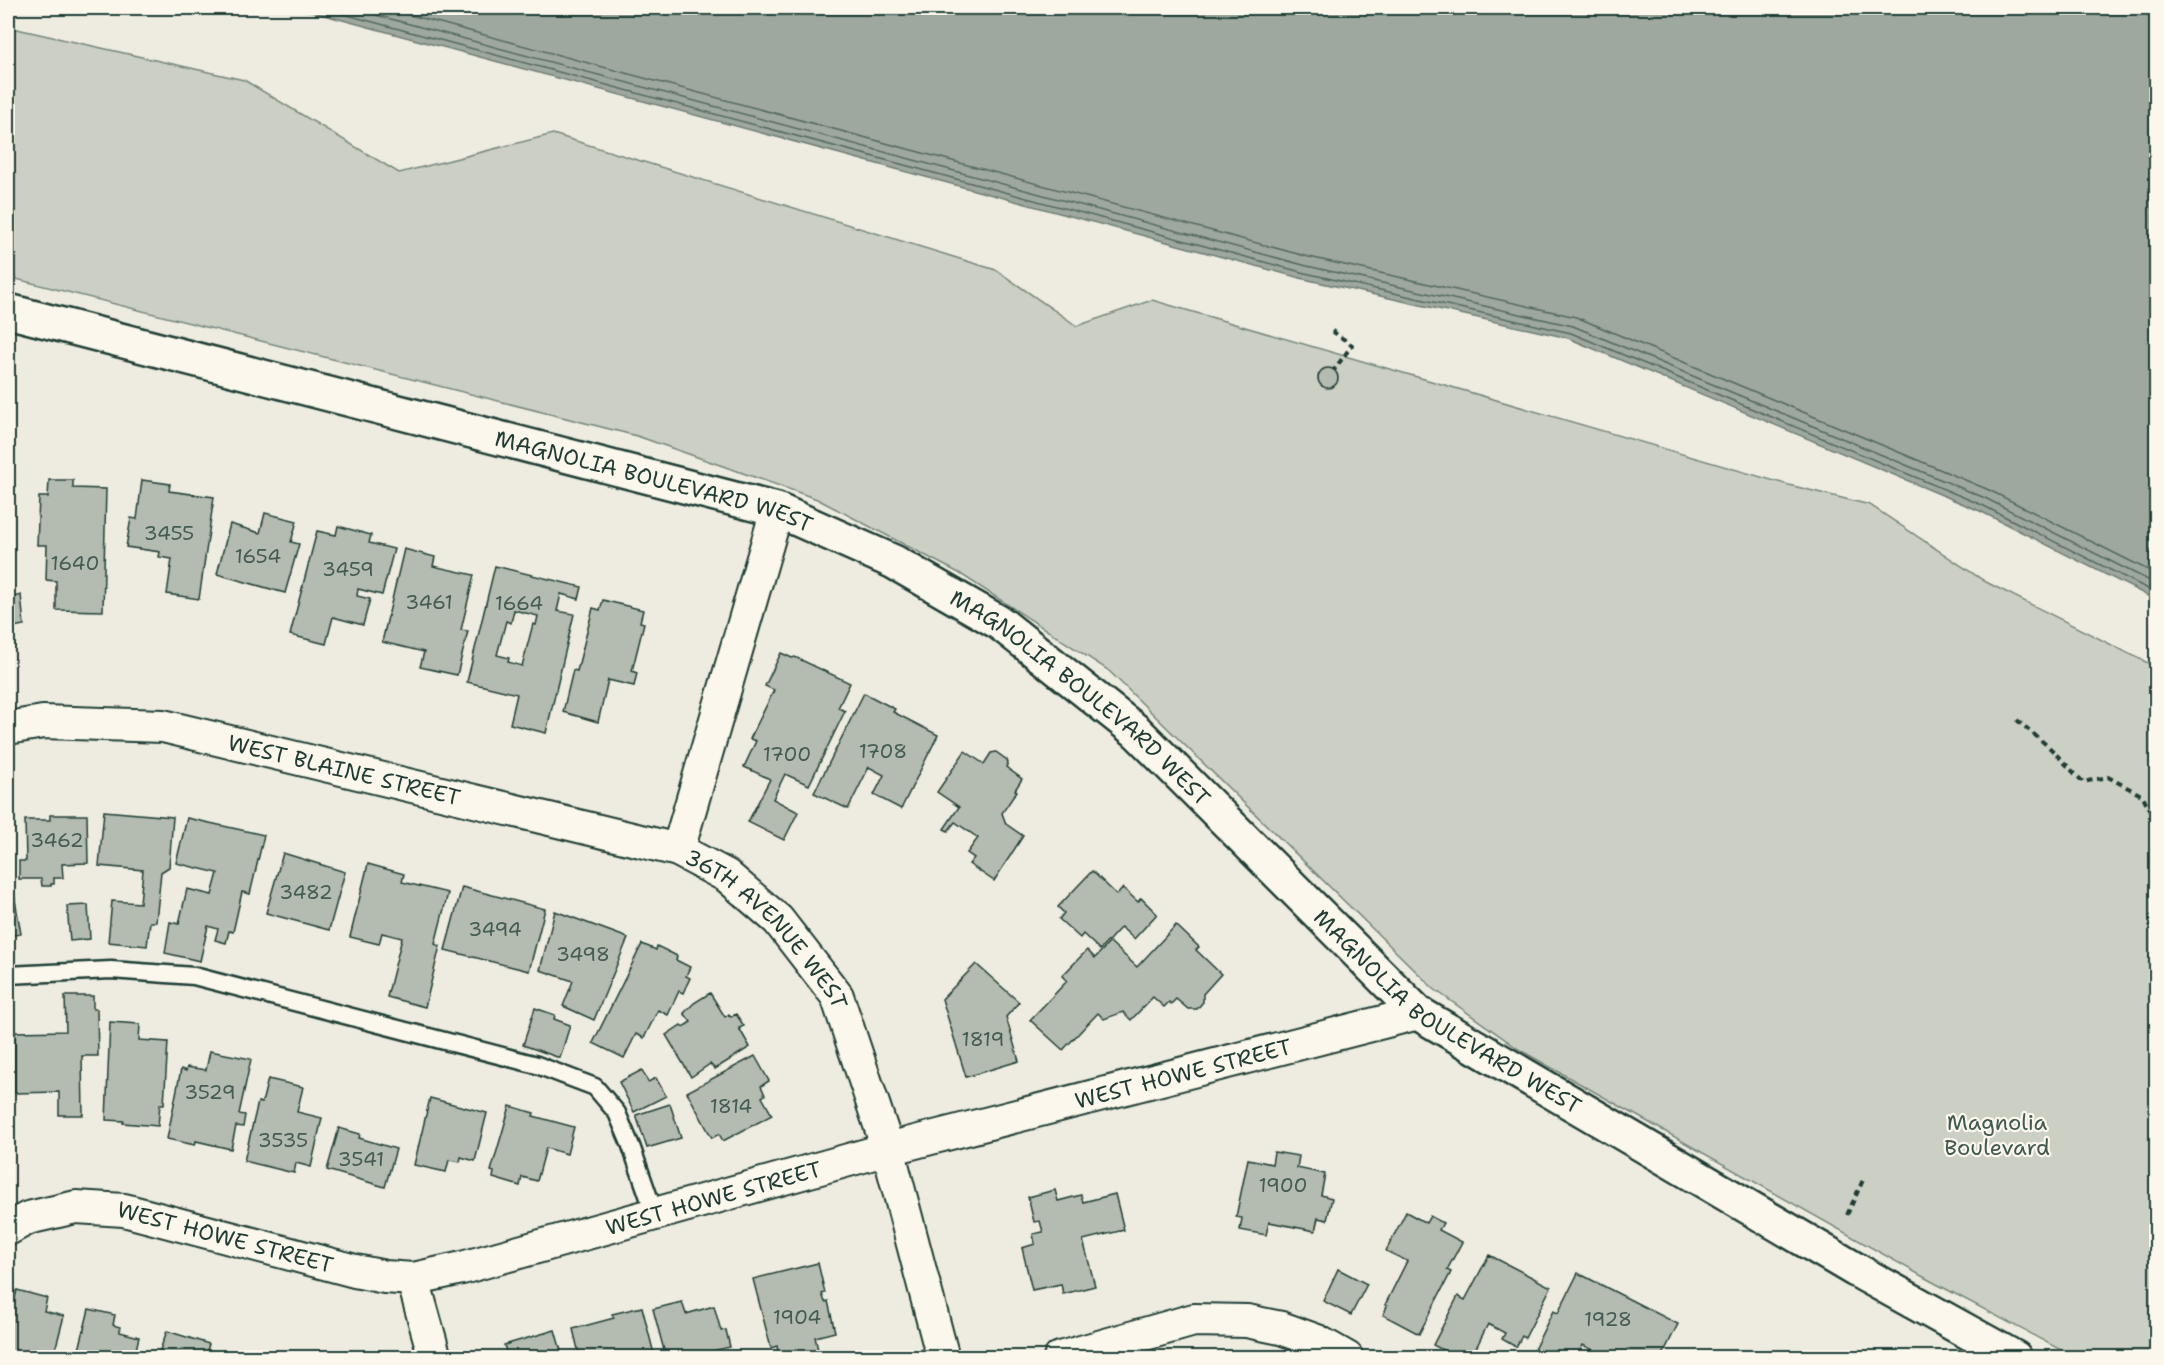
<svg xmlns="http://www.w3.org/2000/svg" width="2164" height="1365" font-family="'Shantell Sans',sans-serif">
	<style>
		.green { fill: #cbcfc4; stroke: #75867c; stroke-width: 1.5 }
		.water { fill: #9fa89f; stroke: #6c7d74; stroke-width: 1.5 }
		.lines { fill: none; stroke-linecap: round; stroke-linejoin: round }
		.shore { stroke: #52685f; stroke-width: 1.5 }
		.building { fill: #b4bbb0; stroke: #1f3d34; stroke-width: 1.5; fill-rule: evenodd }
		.service-casing { stroke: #1f3d34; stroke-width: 21 }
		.minor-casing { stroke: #1f3d34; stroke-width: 36 }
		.tertiary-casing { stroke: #1f3d34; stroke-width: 38 }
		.path { stroke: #1f3d34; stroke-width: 4; stroke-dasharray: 6 4.5; stroke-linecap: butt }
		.service { stroke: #fbf7ec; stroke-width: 16 }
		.minor { stroke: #fbf7ec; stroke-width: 32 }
		.tertiary { stroke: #fbf7ec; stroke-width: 33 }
		.labels { text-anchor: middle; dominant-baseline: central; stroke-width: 4.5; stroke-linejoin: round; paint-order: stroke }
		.number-label { font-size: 20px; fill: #445c53 }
		.street-label { font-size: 22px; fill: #1f3d34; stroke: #fbf7ec }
		.park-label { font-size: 22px; fill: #415a51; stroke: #fbf7ec }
	</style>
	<rect width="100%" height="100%" fill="#eeece1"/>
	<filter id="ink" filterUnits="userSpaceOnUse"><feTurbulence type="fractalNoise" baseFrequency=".0167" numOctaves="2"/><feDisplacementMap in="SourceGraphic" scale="12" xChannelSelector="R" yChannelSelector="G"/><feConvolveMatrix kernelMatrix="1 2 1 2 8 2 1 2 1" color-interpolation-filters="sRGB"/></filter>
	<g filter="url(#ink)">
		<!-- green -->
		<polygon class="green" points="8,27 244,80 399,173 553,134 996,270 1077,326 1152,300 1789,485 1870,505 1986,582 2156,667 2156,1357 2074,1357 1929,1280 1520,1050 1434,989 1108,670 959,573 817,499 637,436 8,277"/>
		<!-- water -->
		<polygon class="water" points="298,8 2156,8 2156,600 1980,511 1568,338 1304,279"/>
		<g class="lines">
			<!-- shore -->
			<g class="shore">
				<polyline points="321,8 1305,273 1571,333 1982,505 2156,593"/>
				<polyline points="350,8 1307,266 1573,326 1985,498 2156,584"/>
				<polyline points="384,8 1309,257 1576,317 1989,490 2156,574"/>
			</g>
		</g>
		<!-- building -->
		<g class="building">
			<circle cx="1328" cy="378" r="10"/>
			<polygon points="49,480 73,480 73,488 106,489 103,611 56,610 56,581 46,580 47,545 37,545 39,497 48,497"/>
			<polygon points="142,480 170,484 169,491 214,497 199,599 167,594 172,559 159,557 160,552 126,547 131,518 137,519"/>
			<polygon points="265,513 297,521 291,542 299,544 285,593 217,574 230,524 260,533"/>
			<polygon points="338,526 371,535 369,543 394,549 382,595 358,589 357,596 370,599 363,625 333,617 326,644 290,635 317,531 336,535"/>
			<polygon points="404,549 435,557 433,566 474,575 461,630 468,631 457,675 420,667 424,652 382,642"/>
			<polygon points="8,557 9,557 14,597 21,595 24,625 8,628"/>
			<path d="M 495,566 L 582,587 L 579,599 L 561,594 L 557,611 L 574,614 L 546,733 L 510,724 L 517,694 L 467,682 ZM 514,610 L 538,616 L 536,625 L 533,624 L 522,666 L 508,662 L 509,658 L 497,655 L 506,621 L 511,623 Z"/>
			<polygon points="603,600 643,610 640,622 644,623 632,671 637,673 634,686 608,680 598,722 563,712 573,670 577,671 593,608 600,610"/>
			<polygon points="781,653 792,658 795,657 850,683 838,708 845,711 809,785 785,774 773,799 798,812 784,840 748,822 770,779 744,767 756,741 750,739 774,690 765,686"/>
			<polygon points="864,693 895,709 893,712 938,735 901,809 874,795 884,775 869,767 848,809 814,793"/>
			<polygon points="965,751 984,764 991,753 996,752 1007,760 1008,763 1006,767 1022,779 1015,790 1017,791 1002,813 1006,824 1023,836 994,881 969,864 974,858 967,853 978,838 955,822 948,831 944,829 959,807 937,792"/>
			<polygon points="104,811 173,817 169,867 161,872 156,922 150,922 147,946 108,942 112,901 140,903 143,870 99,866"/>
			<polygon points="50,815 87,815 88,863 62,864 63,878 54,878 54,884 51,884 51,886 42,886 41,879 19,879 19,861 26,861 25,820 50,820"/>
			<polygon points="187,818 264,835 250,894 242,892 233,932 229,931 226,943 215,940 218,929 208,926 200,961 165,953 170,922 179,924 187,889 212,895 218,873 176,863"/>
			<polygon points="283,853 345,872 329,930 266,913"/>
			<polygon points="8,860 21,934 8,936"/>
			<polygon points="368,864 404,874 402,882 448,893 435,944 440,946 425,1007 387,997 402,938 382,933 379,944 350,937"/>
			<polygon points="1092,871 1117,895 1123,888 1138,902 1141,898 1157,914 1134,939 1121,927 1100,950 1083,934 1080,938 1059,919 1064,913 1058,907"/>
			<polygon points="462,887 545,909 529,971 445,950"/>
			<polygon points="88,905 90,939 70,941 67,906"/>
			<polygon points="555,911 628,938 594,1020 563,1006 573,981 540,970"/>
			<polygon points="1176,925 1199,947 1196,950 1221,974 1203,994 1203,1002 1197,1009 1188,1009 1176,999 1171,1004 1169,1002 1164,1007 1153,997 1131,1020 1123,1012 1104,1019 1098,1013 1063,1050 1030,1020 1067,981 1062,976 1087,950 1095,958 1110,942 1137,967"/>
			<polygon points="642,944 656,950 657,946 677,956 676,960 690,967 686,976 690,978 683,993 679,991 668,1015 658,1010 644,1038 636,1034 624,1058 593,1043"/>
			<polygon points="976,964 1019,1002 1006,1017 1019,1061 966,1077 942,999"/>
			<polygon points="710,993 725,1017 729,1014 731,1017 736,1014 744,1026 739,1028 750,1047 715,1069 710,1064 691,1077 666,1035 681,1025 683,1027 691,1022 684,1013 694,1003"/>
			<polygon points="65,996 93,996 93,1009 97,1009 98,1056 82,1056 83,1115 59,1115 59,1092 15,1093 15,1032 66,1031"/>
			<polygon points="535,1008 555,1015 554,1019 570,1025 560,1058 523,1045"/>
			<polygon points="110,1022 140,1024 139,1040 168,1042 164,1104 160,1104 158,1126 123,1123 124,1121 106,1120"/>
			<polygon points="210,1051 251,1059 239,1114 245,1115 243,1127 236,1126 231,1149 196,1141 195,1145 167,1139 181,1069 186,1071 187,1067 206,1070"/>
			<polygon points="755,1056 769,1081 761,1086 765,1095 762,1097 772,1115 723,1141 719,1134 712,1138 687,1092"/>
			<polygon points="642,1070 648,1082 656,1078 666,1096 634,1112 619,1082"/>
			<polygon points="268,1079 303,1087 297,1112 322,1118 311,1167 296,1163 294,1173 244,1161 258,1102 262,1103"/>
			<polygon points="430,1098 487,1113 475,1161 461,1157 460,1162 449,1160 446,1172 414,1165"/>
			<polygon points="670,1104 681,1138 647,1148 636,1115"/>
			<polygon points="510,1106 534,1113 533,1116 574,1127 567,1154 546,1148 537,1181 522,1177 520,1186 493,1178 494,1172 491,1171"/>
			<polygon points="339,1128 360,1134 359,1138 396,1149 385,1187 327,1170"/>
			<polygon points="1274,1152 1299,1156 1297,1168 1325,1174 1321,1195 1332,1198 1327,1220 1318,1218 1315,1231 1269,1222 1266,1235 1240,1230 1242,1218 1236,1217 1248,1159 1272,1164"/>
			<polygon points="1055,1190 1058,1201 1081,1195 1083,1202 1115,1194 1124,1230 1083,1240 1095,1286 1063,1294 1061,1284 1032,1290 1022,1248 1035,1244 1033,1234 1043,1232 1040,1221 1034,1222 1028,1197"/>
			<polygon points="1406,1212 1426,1223 1430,1216 1443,1223 1439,1230 1462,1242 1447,1270 1451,1272 1419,1334 1383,1315 1387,1306 1385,1305 1407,1261 1386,1251"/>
			<polygon points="1489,1255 1551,1287 1525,1338 1522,1336 1516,1347 1502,1339 1505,1333 1488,1324 1471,1358 1458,1358 1433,1345 1458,1296 1465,1300"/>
			<polygon points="818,1263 825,1293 822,1294 825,1302 828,1301 835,1332 815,1337 820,1358 763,1358 762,1355 778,1351 777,1346 771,1348 753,1279"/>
			<polygon points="1338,1269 1367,1284 1351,1315 1323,1301"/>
			<polygon points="1578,1273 1678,1324 1661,1358 1609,1358 1583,1345 1577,1358 1530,1358 1553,1311 1558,1313"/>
			<polygon points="17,1290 47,1298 44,1311 64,1316 53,1358 8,1358 8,1312 11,1313"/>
			<polygon points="682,1302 686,1314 714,1306 721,1331 726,1330 730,1347 712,1351 714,1358 666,1358 653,1309"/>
			<polygon points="642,1307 655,1358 580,1358 573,1329 614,1318 612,1314"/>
			<polygon points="89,1309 115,1315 113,1325 120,1327 120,1332 139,1337 134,1358 77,1358"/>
			<polygon points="555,1330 563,1358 508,1358 504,1345"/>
			<polygon points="167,1331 209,1344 205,1358 157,1358"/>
			<polygon points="248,1349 278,1357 278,1358 245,1358"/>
		</g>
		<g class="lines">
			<!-- service casing -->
			<g class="service-casing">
				<polyline id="service" points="8,975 111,970 194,976 537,1065 595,1087 617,1113 631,1146 655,1215"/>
			</g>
			<!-- minor casing -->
			<g class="minor-casing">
				<g id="minor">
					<path id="s1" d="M 8,728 L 43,722 L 163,726 L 678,850 L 727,876 L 778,920 L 837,996 L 888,1149 L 943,1358"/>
					<polyline points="678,850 777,510"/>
					<path id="s2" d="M 8,1229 L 28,1218 L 76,1207 L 124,1210 L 355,1271 L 385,1277 L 413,1279 L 462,1268 L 888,1149 L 1418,1013"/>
					<polyline points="413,1279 435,1358"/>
					<polyline points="1060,1358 1194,1320 1247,1321 1281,1328 1317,1341 1347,1358"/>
				</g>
			</g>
			<!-- tertiary casing -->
			<g class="tertiary-casing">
				<g id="tertiary">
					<path id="s3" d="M 8,311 L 777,510 L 894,562 L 1000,623 L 1136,731 L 1418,1013 L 1856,1270 L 2015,1358"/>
				</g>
			</g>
			<!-- path -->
			<g class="path">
				<polyline points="1332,331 1352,345 1334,370"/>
				<polyline points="2017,720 2049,747 2083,782 2108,777 2143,796 2156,823"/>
				<polyline points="1847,1215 1863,1180"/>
			</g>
			<!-- service -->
			<use href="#service" class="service"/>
			<!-- minor -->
			<use href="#minor" class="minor"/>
			<!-- tertiary -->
			<use href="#tertiary" class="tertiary"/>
		</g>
	</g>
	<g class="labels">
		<!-- number labels -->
		<g class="number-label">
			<text x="169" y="533">3455</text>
			<text x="258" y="556">1654</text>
			<text x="75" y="563">1640</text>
			<text x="348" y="569">3459</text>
			<text x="429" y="602">3461</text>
			<text x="519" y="603">1664</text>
			<text x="883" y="751">1708</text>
			<text x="787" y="754">1700</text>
			<text x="57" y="840">3462</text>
			<text x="306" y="892">3482</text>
			<text x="495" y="929">3494</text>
			<text x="583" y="954">3498</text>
			<text x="983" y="1039">1819</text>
			<text x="210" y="1092">3529</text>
			<text x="731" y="1106">1814</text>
			<text x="283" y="1140">3535</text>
			<text x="361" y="1159">3541</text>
			<text x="1283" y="1185">1900</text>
			<text x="797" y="1317">1904</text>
			<text x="1608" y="1319">1928</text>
		</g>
		<!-- street labels -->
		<g class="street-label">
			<text stroke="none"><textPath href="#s3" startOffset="668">MAGNOLIA BOULEVARD WEST</textPath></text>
			<text stroke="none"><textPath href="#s3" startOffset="1154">MAGNOLIA BOULEVARD WEST</textPath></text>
			<text stroke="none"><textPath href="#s1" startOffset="342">WEST BLAINE STREET</textPath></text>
			<text stroke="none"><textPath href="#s1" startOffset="806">36TH AVENUE WEST</textPath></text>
			<text stroke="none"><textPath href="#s3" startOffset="1640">MAGNOLIA BOULEVARD WEST</textPath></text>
			<text stroke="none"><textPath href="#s2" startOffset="1215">WEST HOWE STREET</textPath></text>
			<text stroke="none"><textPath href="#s2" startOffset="729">WEST HOWE STREET</textPath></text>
			<text stroke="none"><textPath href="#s2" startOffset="225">WEST HOWE STREET</textPath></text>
		</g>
		<!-- park labels -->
		<g class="park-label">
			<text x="1997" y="1122">Magnolia<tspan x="1997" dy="25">Boulevard</tspan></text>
		</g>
	</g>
	<!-- margin -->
	<rect width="2164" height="1365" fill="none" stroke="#fbf7ec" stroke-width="30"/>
	<rect x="15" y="15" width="2134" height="1335" fill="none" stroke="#1f3d34" stroke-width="2" filter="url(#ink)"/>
</svg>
